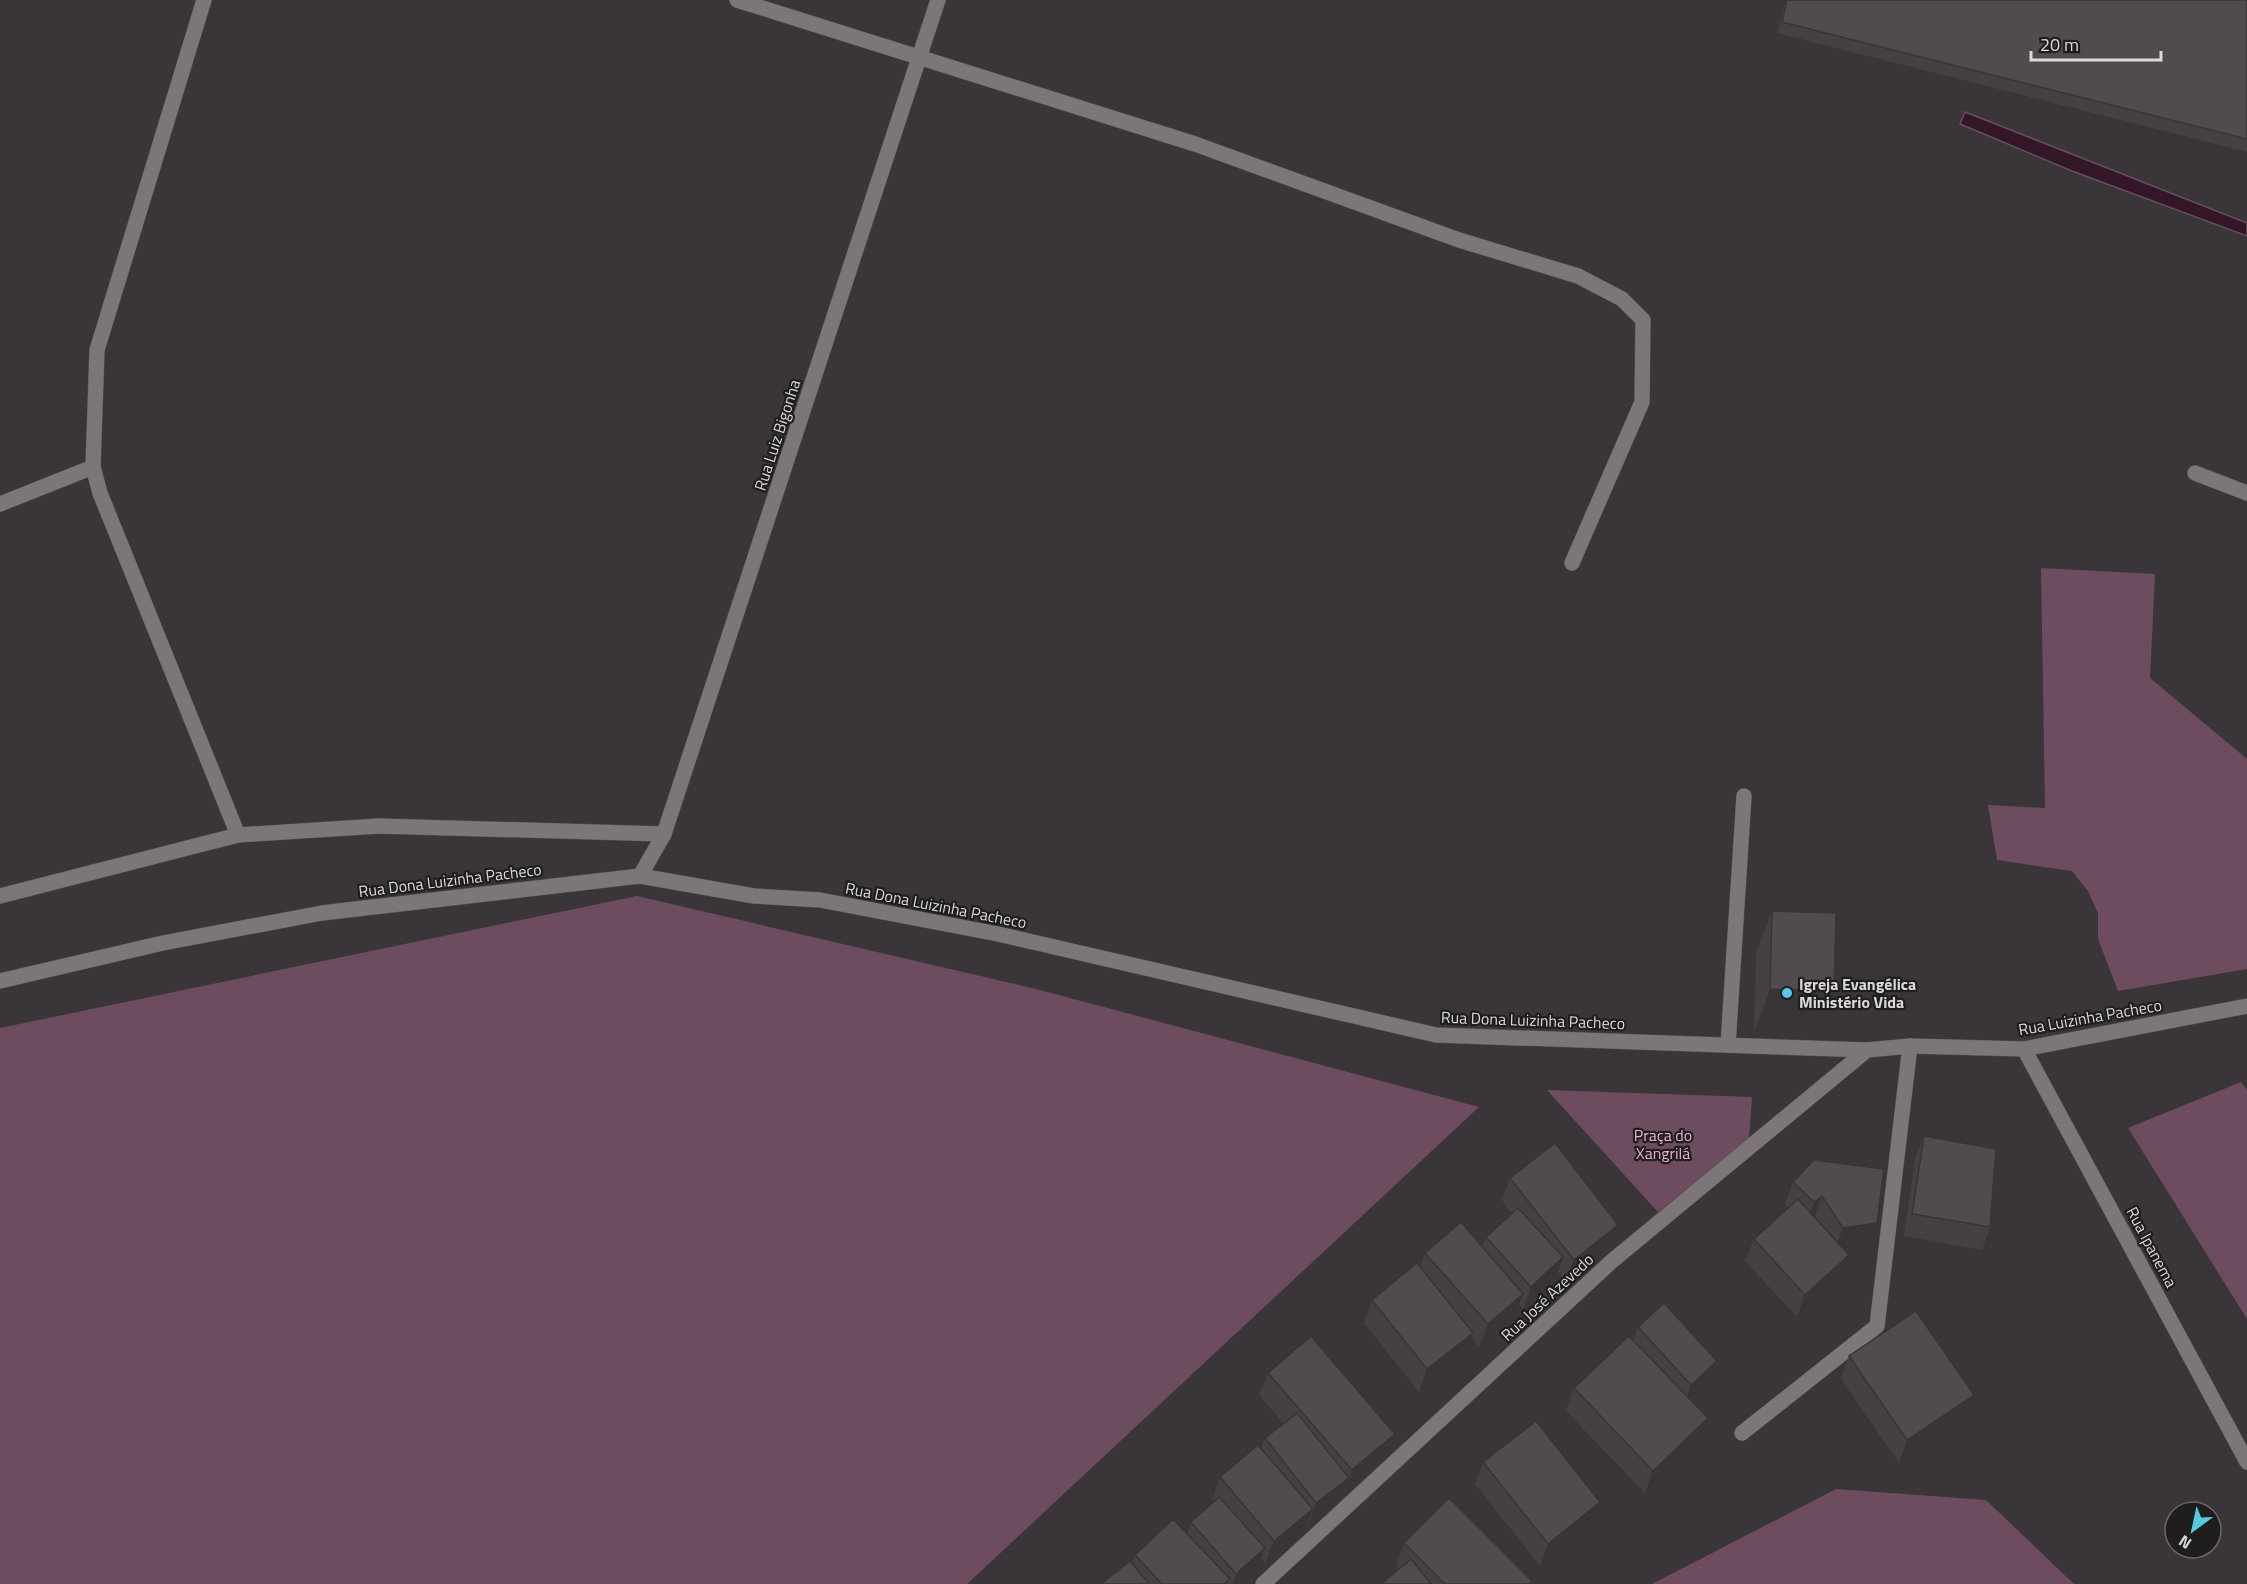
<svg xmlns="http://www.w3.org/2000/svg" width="2247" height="1584" font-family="'Titillium Web',sans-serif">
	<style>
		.green { fill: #6e4c60 }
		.water { fill: #341629; stroke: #66505e; stroke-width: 1.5 }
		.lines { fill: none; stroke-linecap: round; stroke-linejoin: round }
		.lane-casing { stroke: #555153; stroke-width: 16 }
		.street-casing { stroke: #555153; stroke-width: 16 }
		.lane { stroke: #7c7679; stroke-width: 15 }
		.street { stroke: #7c7679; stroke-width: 15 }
		.wall { fill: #464043 }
		.shaded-wall { fill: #393437 }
		.building { fill: #514b4e; stroke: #393437; stroke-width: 1.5 }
		.poi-dot { fill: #57c9e2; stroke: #201d1f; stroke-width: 2 }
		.labels { text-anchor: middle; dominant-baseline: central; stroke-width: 4.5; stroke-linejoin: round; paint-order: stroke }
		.street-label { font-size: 16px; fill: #dbd8da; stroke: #201d1f }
		.poi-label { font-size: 16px; font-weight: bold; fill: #dbd8da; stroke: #201d1f; text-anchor: start }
		.park-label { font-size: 16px; fill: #ecaed2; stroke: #201d1f }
	</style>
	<rect width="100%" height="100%" fill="#3a3538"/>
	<!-- green -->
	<g class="green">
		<polygon points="2041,568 2155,574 2150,678 2247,759 2247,969 2118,991 2098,939 2098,913 2088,891 2072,871 1997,860 1988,805 2045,808"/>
		<polygon points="637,896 1040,990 1479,1107 967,1584 0,1584 0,1028"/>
		<polygon points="2241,1082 2247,1090 2247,1319 2128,1128"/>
		<polygon points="1547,1090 1752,1097 1749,1139 1658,1212"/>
		<polygon points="1836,1489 1986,1500 2074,1584 1652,1584"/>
	</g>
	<!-- water -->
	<polygon class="water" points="1965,112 2247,223 2247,236 2072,171 1960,124"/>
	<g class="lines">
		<!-- lane casing -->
		<g class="lane-casing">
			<g id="lane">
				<polyline points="204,0 97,350 93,467 100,493 238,835"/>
				<polyline points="737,0 1195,144 1459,240 1578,276 1622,299 1643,320 1642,402 1572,563"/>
				<polyline points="0,504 93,467"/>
				<polyline points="640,876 664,834 938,0"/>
				<polyline points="0,896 238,835 379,826 664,834"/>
				<polyline points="0,981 163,943 322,913 640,876 754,896 820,900 998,934 1436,1035 1867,1050"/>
				<polyline points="1728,1045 1744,796"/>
				<polyline points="1742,1433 1877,1326 1910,1046"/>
			</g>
		</g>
		<!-- street casing -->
		<g class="street-casing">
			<g id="street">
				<polyline points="2195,473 2247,493"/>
				<polyline points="2024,1049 2247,1462"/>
				<polyline points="1263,1584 1612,1261 1867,1050 1910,1046 2024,1049 2247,1006"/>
			</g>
		</g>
		<!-- lane -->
		<use href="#lane" class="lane"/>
		<!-- street -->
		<use href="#street" class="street"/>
	</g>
	<!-- wall -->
	<g class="wall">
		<polygon points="1786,0 2247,0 2247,152 1777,33"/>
		<polygon points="1772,911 1834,991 1819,1034 1754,1032 1756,953"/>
		<polygon points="1924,1136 1990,1227 1982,1250 1904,1236 1915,1159"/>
		<polygon points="1814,1160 1869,1245 1844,1249 1849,1255 1841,1277 1797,1317 1745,1261 1754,1239 1788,1208 1785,1205 1793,1182"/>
		<polygon points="1510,1178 1618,1225 1610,1247 1565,1282 1558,1272 1555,1280 1523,1309 1519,1305 1515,1316 1479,1347 1471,1337 1464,1355 1419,1392 1364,1323 1372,1300 1420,1268 1425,1253 1482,1247 1486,1237 1512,1214 1502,1200"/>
		<polygon points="1638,1327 1717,1361 1709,1384 1691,1400 1708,1418 1700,1441 1645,1493 1566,1411 1574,1388 1633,1340"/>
		<polygon points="1849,1356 1965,1417 1899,1463 1841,1379"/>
		<polygon points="1268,1373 1395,1434 1386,1456 1344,1492 1340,1501 1308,1526 1307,1524 1304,1531 1265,1564 1261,1558 1256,1570 1241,1584 1101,1584 1132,1563 1135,1555 1187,1534 1191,1522 1214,1502 1212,1500 1220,1477 1261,1448 1265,1438 1283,1423 1259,1395"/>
		<polygon points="1483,1462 1600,1502 1592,1525 1540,1566 1475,1484"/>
		<polygon points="1404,1543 1531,1584 1381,1584 1399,1569 1396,1566"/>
	</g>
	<!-- shaded-wall -->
	<g class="shaded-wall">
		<polygon points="1770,989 1834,991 1819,1034 1754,1032"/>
		<polygon points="1822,1196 1814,1219 1805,1224 1814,1202"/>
		<polygon points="1877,1223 1869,1245 1834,1251 1843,1228"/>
		<polygon points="1618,1225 1610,1247 1565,1282 1574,1260"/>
		<polygon points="1849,1255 1841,1277 1797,1317 1805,1295"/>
		<polygon points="1563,1257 1555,1280 1523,1309 1531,1287"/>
		<polygon points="1523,1294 1515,1316 1479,1347 1488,1324"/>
		<polygon points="1473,1333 1464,1355 1419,1392 1427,1369"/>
		<polygon points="1717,1361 1709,1384 1683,1407 1691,1385"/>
		<polygon points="1974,1395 1965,1417 1899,1463 1907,1440"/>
		<polygon points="1708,1418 1700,1441 1645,1493 1653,1471"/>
		<polygon points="1395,1434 1386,1456 1344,1493 1352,1470"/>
		<polygon points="1349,1478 1340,1501 1308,1526 1316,1503"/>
		<polygon points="1600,1502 1592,1525 1540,1566 1548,1544"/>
		<polygon points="1313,1509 1304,1531 1265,1564 1274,1541"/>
		<polygon points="1265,1548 1256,1570 1241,1584 1233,1584 1236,1574"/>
	</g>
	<!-- building -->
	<g class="building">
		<polygon points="1787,0 2247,0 2247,139 1782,22"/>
		<polygon points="1772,911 1836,913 1834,991 1770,989"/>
		<polygon points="1924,1136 1996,1149 1990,1227 1912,1214"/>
		<polygon points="1555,1143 1618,1225 1574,1260 1510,1178"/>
		<polygon points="1814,1160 1884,1169 1877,1223 1843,1228 1822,1196 1814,1202 1793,1182"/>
		<polygon points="1798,1199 1849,1255 1805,1295 1754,1239"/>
		<polygon points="1518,1208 1563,1257 1531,1287 1486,1237"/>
		<polygon points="1461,1222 1523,1294 1488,1324 1425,1253"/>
		<polygon points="1417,1263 1473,1333 1427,1369 1372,1300"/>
		<polygon points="1664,1303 1717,1361 1691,1385 1638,1327"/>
		<polygon points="1916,1311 1974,1395 1907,1440 1849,1356"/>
		<polygon points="1311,1336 1395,1434 1352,1470 1268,1373"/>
		<polygon points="1629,1336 1708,1418 1653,1471 1574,1388"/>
		<polygon points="1297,1413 1349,1478 1316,1503 1265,1438"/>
		<polygon points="1536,1421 1600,1502 1548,1544 1483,1462"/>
		<polygon points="1258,1445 1313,1509 1274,1541 1220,1477"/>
		<polygon points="1219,1497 1265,1548 1236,1574 1191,1522"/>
		<polygon points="1449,1498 1532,1581 1529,1584 1445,1584 1404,1543"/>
		<polygon points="1173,1519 1230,1579 1224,1584 1162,1584 1135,1555"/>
		<polygon points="1411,1559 1431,1584 1381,1584"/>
		<polygon points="1130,1561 1149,1584 1101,1584"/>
	</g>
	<!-- markers -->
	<circle class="poi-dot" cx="1787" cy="993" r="6"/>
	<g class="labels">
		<!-- street labels -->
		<g class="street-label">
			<text transform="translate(777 435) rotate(-72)">Rua Luiz Bigonha</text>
			<text transform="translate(450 880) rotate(-7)">Rua Dona Luizinha Pacheco</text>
			<text transform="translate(936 905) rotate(11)">Rua Dona Luizinha Pacheco</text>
			<text transform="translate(2090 1017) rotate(-10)">Rua Luizinha Pacheco</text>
			<text transform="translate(1533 1020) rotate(2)">Rua Dona Luizinha Pacheco</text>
			<text transform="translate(2152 1247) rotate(62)">Rua Ipanema</text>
			<text transform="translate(1547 1297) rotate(-43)">Rua José Azevedo</text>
		</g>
		<!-- poi labels -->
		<g class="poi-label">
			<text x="1799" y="984">Igreja Evangélica<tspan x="1799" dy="18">Ministério Vida</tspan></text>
		</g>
		<!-- park labels -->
		<g class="park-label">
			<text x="1663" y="1135">Praça do<tspan x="1663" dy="18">Xangrilá</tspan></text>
		</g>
	</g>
	<!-- north arrow -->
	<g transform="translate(2193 1530) rotate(213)"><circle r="28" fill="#201d1f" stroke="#6b686a" stroke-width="1.5"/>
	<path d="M0-4.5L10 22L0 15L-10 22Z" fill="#57c9e2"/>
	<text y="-9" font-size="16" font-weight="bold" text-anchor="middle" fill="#dbd8da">N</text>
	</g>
	<!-- scale -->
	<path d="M2031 51v9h130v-9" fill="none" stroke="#dbd8da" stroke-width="3"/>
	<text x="2040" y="51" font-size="18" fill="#dbd8da" stroke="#201d1f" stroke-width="4.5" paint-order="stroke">20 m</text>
</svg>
